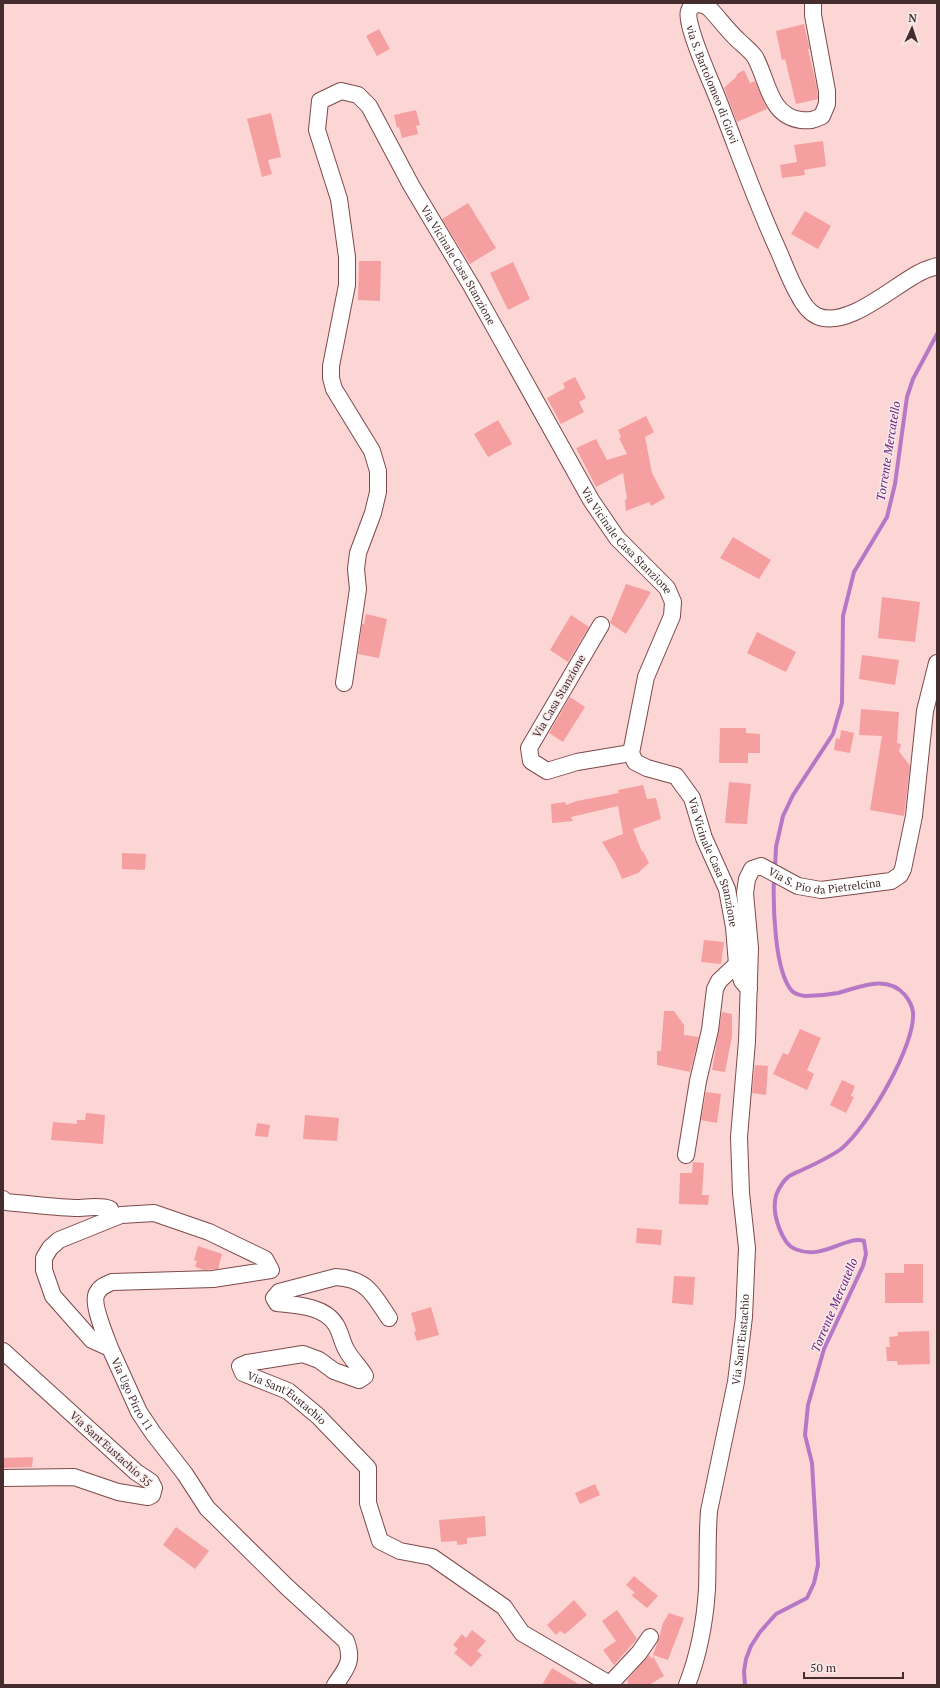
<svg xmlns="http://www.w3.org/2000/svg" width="940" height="1688" font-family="'PT Serif',serif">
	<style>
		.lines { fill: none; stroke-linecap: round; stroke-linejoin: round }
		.stream { stroke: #b678c6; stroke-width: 4 }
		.building { fill: #f59fa0 }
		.minor-casing { stroke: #7e494a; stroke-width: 18 }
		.minor { stroke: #fff; stroke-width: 16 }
		.labels { text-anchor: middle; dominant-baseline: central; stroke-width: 3; stroke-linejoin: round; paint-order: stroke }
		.street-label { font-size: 11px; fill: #452c2d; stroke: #f7eaea }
		.water-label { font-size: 12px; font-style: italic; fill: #681b7a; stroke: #f7eaea }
	</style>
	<rect width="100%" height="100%" fill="#fcd6d5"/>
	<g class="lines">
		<!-- stream -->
		<g class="stream">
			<polyline points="775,868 776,847 783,816 793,795 833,734 842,703 843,616 854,572 887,517 895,484 907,397 913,379 937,334"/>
			<path d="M 745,1685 L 744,1671 L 746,1659 L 751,1646 L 760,1632 L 776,1614 L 807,1598 L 814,1583 L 818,1565 L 812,1463 L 805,1435 L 808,1405 L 824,1349 L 863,1266 L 866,1254 L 864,1241 C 846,1235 823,1261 795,1249 C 782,1244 773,1215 775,1202 C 775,1194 782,1182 788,1177 C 792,1174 798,1172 802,1170 C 815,1164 830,1157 841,1149 C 867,1128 916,1045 913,1012 C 912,1005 909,1000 905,995 C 887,974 860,987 838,993 C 827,995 817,996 806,996 C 802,996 795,994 792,991 C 774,971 773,903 774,877"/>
		</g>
	</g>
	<!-- building -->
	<g class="building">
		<polygon points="804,24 808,42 810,49 808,49 817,88 818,99 796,104 785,59 782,60 776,31"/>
		<polygon points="379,29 390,49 377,56 366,36"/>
		<polygon points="744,70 750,83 755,81 767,109 737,122 724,88 736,77 737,74"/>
		<polygon points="416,110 420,125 416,126 418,134 402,138 399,127 397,128 394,115"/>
		<polygon points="271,113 281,157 268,160 272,174 262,177 247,119"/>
		<polygon points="823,141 826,166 804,170 805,175 782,178 780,165 797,162 794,145"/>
		<polygon points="468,203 496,248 470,264 442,219"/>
		<polygon points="805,211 831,226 818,249 791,234"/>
		<polygon points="359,261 381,261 380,301 358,300"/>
		<polygon points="513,262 530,299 508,310 490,273"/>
		<polygon points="575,377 586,398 579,402 584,412 561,424 547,398 565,388 563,383"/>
		<polygon points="646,416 654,432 645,437 652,473 665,498 651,506 649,502 626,511 625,500 627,499 623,473 596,487 576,448 596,439 607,460 627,454 619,438 621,437 618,430"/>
		<polygon points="498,420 512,444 488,457 474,434"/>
		<polygon points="733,537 771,560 759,579 720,558"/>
		<polygon points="626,584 651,592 626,634 610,623"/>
		<polygon points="882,597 920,602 915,642 878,638"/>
		<polygon points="366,614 387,619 379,658 358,654 362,624 364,624"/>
		<polygon points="571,615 589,627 568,662 550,650"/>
		<polygon points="757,632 796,652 786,672 747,653"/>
		<polygon points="862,655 899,660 895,685 859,679"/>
		<polygon points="570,697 585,707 563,742 549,733"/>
		<polygon points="861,709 899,712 897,743 901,744 899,751 910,766 904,816 870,810 882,736 859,735"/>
		<polygon points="720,728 746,728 746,733 760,734 760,753 748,753 748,763 719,763"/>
		<polygon points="841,730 854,733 850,753 834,750 836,738 840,739"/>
		<polygon points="729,782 751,784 747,824 725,823"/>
		<polygon points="643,785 647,799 656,798 661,819 633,829 642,852 643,851 649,863 638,873 622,879 615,863 602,842 623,834 618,806 571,817 573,821 552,823 551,804 565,802 566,805 577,801 619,793 618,790"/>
		<polygon points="122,853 146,854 145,870 122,869"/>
		<polygon points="704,940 724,942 721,964 701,962"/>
		<polygon points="664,1011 674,1011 684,1025 684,1035 699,1037 690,1072 657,1065 657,1051 661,1051"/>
		<polygon points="722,1012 732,1014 732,1036 725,1072 712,1070"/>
		<polygon points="800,1029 821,1038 807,1070 814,1074 807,1090 773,1074 783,1053 788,1055"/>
		<polygon points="755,1065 768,1066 766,1095 752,1093"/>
		<polygon points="842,1080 855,1086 851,1096 854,1097 846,1113 830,1105"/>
		<polygon points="706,1092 721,1094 717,1123 701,1120"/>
		<polygon points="86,1113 105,1115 103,1144 51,1140 53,1122 77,1124 77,1120 85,1120"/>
		<polygon points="305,1115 339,1118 337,1141 303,1139"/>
		<polygon points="257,1123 270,1125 268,1137 255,1136"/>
		<polygon points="693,1162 704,1163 702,1195 709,1195 708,1205 679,1204 680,1173 692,1173"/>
		<polygon points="637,1228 662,1230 661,1245 636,1243"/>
		<polygon points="198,1246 222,1254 218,1269 204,1270 195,1267 197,1261 194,1260"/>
		<polygon points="904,1264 923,1264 923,1303 885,1303 885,1273 904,1273"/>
		<polygon points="674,1276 695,1277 693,1305 672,1303"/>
		<polygon points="431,1307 439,1335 417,1341 414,1332 416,1331 411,1313"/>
		<polygon points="929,1331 930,1364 898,1365 897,1361 887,1361 886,1347 890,1347 889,1337 898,1336 898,1332"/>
		<polygon points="33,1457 32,1467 3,1468 3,1458"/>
		<polygon points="595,1484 600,1495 580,1504 575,1493"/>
		<polygon points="485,1516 486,1536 467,1538 467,1544 457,1545 457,1541 441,1542 439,1520"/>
		<polygon points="176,1527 209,1551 195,1569 163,1545"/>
		<polygon points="634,1576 658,1596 647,1608 631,1595 635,1593 626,1585"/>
		<polygon points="574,1600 587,1615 565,1634 560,1631 556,1635 547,1625"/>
		<polygon points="617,1610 637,1639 614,1665 603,1650 616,1641 602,1621"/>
		<polygon points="669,1613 684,1618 668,1660 653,1655 659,1638 663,1623"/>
		<polygon points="472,1630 486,1641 477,1651 482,1655 471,1667 454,1653 458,1649 453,1645 462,1634 466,1638"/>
		<polygon points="649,1655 652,1659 653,1656 664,1676 649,1685 629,1685 627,1680"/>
		<polygon points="552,1668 580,1685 542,1685"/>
	</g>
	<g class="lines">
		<!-- minor casing -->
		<g class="minor-casing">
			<g id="minor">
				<path id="s1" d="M 813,3 L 813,15 L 827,91 L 827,104 L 822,116 C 814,120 810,121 801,120 C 769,116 768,80 755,57 C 750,50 744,46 738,40 C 727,30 719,18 709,8 C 703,3 692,2 689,11 C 687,16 690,24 691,29 C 696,47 703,63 710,80 C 717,96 723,112 729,128 C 745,170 760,211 779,252 C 785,266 790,280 798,294 C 802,302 808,312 817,316 C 848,330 896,283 923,271 C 927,269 932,268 937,266"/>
				<polyline points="601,625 529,748 531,761 547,771 577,762 631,753"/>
				<path id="s2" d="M 344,683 L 358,589 L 356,569 L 358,553 L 373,513 L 378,492 L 378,471 L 372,451 L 334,389 L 331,378 L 331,366 L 347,285 L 347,257 L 339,199 L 317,130 L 320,101 L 341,91 L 358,95 L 369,106 L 411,185 L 472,287 L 591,500 L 617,538 L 667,588 L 673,602 L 672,616 L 646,677 L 631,753 L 635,762 L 647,768 L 676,776 L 692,798 L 704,838 L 727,889 L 734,927 L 737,964 L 742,981 L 749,989"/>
				<polyline points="686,1155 698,1081 710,1030 715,989 719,981 737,964"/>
				<path d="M 3,1199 L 6,1202 C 29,1204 52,1207 75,1208 C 87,1208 99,1205 110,1209 L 113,1217"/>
				<path id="s3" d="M 389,1318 C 373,1294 367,1279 336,1277 L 279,1292 L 274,1298 L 277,1303 C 297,1305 325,1306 336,1325 C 341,1333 342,1343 347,1351 C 352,1360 360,1367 365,1376 L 359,1380 L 334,1371 L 319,1360 L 303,1354 L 247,1363 L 240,1366 L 243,1373 L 288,1391 L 318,1416 L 368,1468 L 368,1503 L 380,1541 L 400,1551 L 432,1557 L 504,1607 L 522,1633 L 611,1685"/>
				<path id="s4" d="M 110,1348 C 106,1337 91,1303 97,1293 C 100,1287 105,1285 112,1282 L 213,1279 L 271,1270 L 265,1259 L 209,1232 L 154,1213 L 121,1215 L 59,1240 L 50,1248 L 44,1258 L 44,1270 L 53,1296 L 92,1340 L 110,1348 L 139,1412 L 153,1433 L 185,1474 L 207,1508 L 287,1587 L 346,1641 C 354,1661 346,1669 335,1685"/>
				<polyline points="3,1351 136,1472 151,1482 154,1488 152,1495 148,1497 118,1492 74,1477 3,1478"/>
				<polyline points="611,1683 639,1653 650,1637"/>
				<path id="s5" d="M 687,1685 C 699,1654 705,1621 707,1589 C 708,1563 707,1537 709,1511 L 736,1382 L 744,1317 L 747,1248 L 741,1193 L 739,1137 L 747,1041 L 750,948 L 745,893 L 747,879 L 752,869 L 761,866 L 798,886 L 821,890 L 891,881 L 900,875 L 903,869 L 914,816 L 925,711 L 937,663"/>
			</g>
		</g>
		<!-- minor -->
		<use href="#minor" class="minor"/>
	</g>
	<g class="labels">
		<!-- street labels -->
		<g class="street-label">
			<text stroke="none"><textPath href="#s1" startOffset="388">via S. Bartolomeo di Giovi</textPath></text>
			<text stroke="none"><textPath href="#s2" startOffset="843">Via Vicinale Casa Stanzione</textPath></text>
			<text stroke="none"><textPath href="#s2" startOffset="1167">Via Vicinale Casa Stanzione</textPath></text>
			<text transform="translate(559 696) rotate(-60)">Via Casa Stanzione</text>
			<text stroke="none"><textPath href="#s2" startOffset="1551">Via Vicinale Casa Stanzione</textPath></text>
			<text stroke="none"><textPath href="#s5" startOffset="901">Via S. Pio da Pietrelcina</textPath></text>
			<text stroke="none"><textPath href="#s5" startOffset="351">Via Sant'Eustachio</textPath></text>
			<text stroke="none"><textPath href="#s4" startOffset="662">Via Ugo Pirro 11</textPath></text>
			<text stroke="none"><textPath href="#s3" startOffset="460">Via Sant'Eustachio</textPath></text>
			<text transform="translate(111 1449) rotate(42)">Via Sant'Eustachio 35</text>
		</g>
		<!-- water labels -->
		<g class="water-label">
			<text transform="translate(888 451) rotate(-81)">Torrente Mercatello</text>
			<text transform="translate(834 1305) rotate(-67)">Torrente Mercatello</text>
		</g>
	</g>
	<!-- border -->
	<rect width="940" height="1688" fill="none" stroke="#452c2d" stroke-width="8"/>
	<!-- north arrow -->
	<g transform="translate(912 28) rotate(3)" stroke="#f7eaea" stroke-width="3" paint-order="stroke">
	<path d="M0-3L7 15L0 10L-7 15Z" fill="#452c2d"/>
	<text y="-6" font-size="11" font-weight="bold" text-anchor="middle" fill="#452c2d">N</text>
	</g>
	<!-- scale -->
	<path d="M804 1672v6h99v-6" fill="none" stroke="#452c2d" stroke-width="2"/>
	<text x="810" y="1672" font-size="12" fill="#452c2d" stroke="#f7eaea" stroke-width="3" paint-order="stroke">50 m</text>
</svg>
